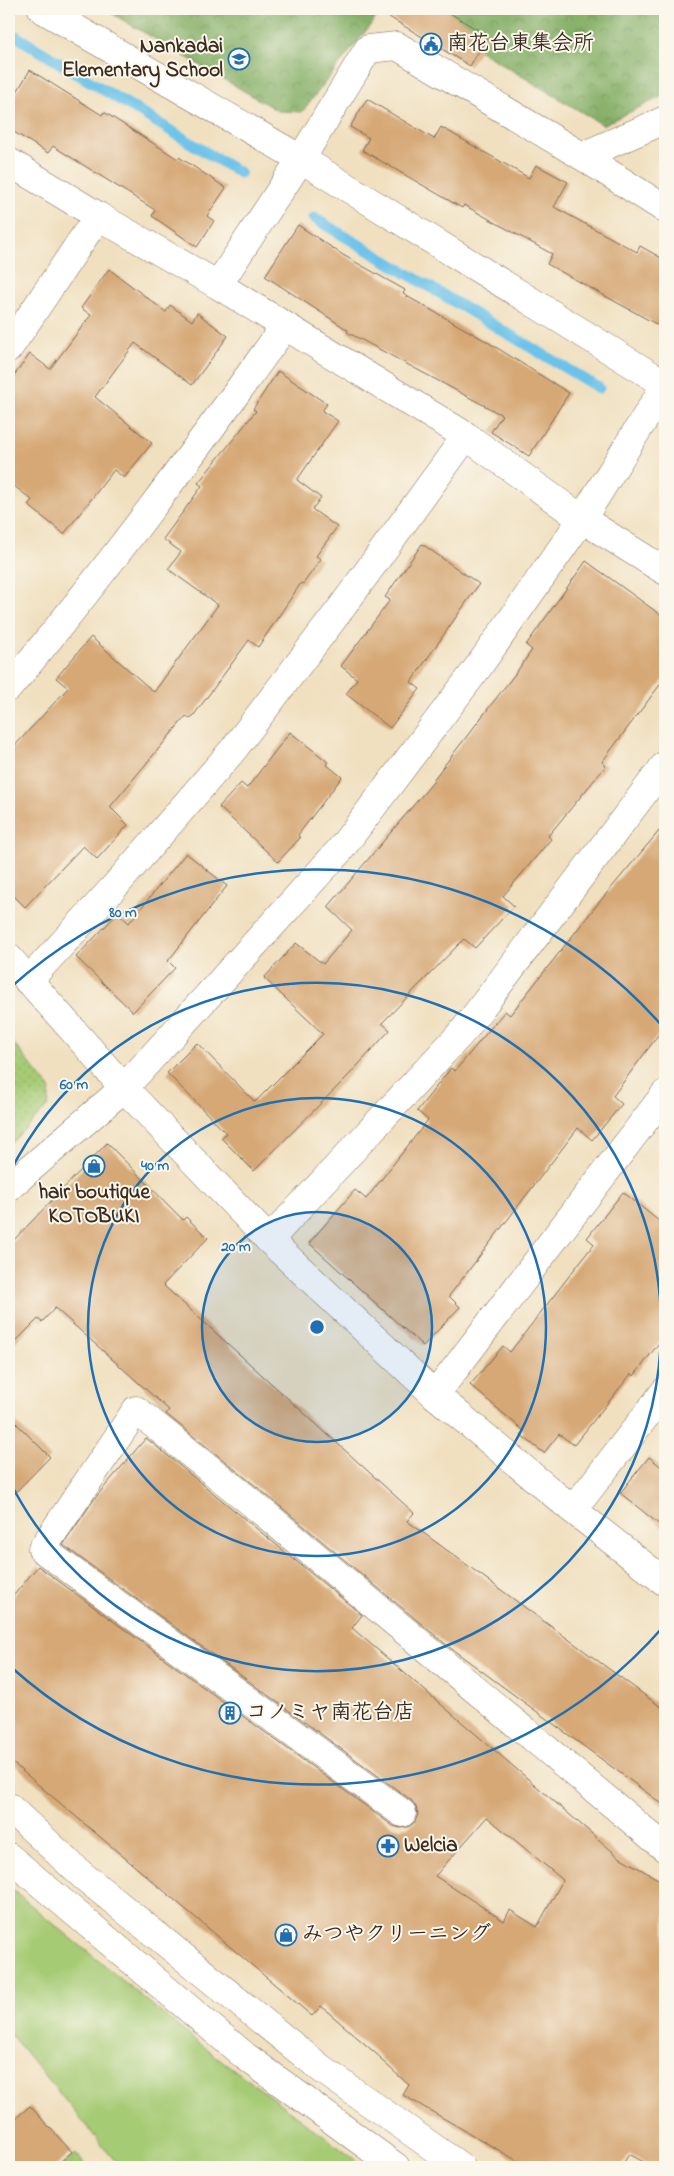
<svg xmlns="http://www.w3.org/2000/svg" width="674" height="2176" font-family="'Indie Flower','Klee One',sans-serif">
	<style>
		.grass { fill: url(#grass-dots); stroke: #707a4a }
		.forest { fill: url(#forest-crowns); stroke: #606c42 }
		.park { fill: #a6cb75; stroke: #707a4a }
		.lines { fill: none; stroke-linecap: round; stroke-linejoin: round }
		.stream { stroke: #6cc2e9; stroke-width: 11 }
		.building { fill: #d6a876; fill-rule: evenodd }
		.minor-casing { stroke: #7a6a57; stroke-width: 29 }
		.minor { stroke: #fff; stroke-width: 28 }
		.ring { fill: none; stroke: #1f6fb2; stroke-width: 2.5 }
		.labels { text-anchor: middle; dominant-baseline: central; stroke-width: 4; stroke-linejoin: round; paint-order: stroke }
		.poi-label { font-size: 21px; font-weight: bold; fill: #3b2a1e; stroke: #fbf7ec; text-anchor: start }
		.centre { fill: #1f6fb2; stroke: #fbf7ec; stroke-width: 2.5 }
		.ring-label { font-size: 15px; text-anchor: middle; font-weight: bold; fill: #1f6fb2; stroke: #fbf7ec; stroke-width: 4; stroke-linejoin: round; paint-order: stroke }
	</style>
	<defs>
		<pattern id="grass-dots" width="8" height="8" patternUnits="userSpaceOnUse" patternTransform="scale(1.25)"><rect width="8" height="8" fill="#a6cb75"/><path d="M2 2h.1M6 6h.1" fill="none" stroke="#90ae65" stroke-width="1.8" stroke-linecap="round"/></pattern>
		<pattern id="forest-crowns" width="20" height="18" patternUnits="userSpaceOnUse" patternTransform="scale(1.25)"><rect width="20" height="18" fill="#84af66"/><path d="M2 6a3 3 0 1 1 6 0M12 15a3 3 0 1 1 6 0" fill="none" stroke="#6d8f53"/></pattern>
	</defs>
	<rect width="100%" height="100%" fill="#fbf7ec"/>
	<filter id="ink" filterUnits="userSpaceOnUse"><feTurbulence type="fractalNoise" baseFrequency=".02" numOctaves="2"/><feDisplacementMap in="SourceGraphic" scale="10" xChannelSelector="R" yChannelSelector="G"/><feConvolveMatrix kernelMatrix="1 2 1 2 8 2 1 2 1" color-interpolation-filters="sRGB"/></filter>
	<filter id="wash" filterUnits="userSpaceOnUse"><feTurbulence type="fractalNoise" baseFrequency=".0096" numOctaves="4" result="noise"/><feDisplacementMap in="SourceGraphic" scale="20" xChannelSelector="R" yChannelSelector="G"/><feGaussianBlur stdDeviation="1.12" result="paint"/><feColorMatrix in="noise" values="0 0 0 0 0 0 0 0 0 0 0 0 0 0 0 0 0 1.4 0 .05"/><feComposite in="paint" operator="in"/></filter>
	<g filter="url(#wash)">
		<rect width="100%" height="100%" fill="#f0e0c0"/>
		<!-- grass -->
		<g class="grass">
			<polygon points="9,1038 50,1088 48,1106 11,1143 9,1139"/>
			<polygon points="76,2154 87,2167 61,2167"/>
		</g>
		<!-- forest -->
		<g class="forest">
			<polygon points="104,9 383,9 302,112 278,111"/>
			<polygon points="410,9 665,9 665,95 603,125"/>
		</g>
		<!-- park -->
		<polygon class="park" points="9,1887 197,2042 365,2167 120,2167 13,2037 9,2036"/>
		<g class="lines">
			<!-- stream -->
			<g class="stream">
				<polyline points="9,32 240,173"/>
				<polyline points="314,218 599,388"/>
			</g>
		</g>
		<g id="blocks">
			<!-- building -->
			<g class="building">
				<polygon points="376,9 443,9 488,36 470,66"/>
				<polygon points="30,70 102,115 104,112 178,159 179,157 226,188 207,216 214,221 197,247 152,216 155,210 53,146 48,153 9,129 9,105"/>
				<polygon points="367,99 434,139 441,127 529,178 536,165 568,182 554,207 637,252 640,246 665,260 665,329 547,264 552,254 464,205 462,208 362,150 369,138 350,127"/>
				<polygon points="298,225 343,255 405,290 403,294 486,341 569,393 529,456 491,432 502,415 347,332 348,330 265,276"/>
				<polygon points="109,269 166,312 170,305 192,321 197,313 228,336 192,385 135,343 95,397 152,443 124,478 114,470 64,534 28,505 32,500 9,482 9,382 30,354 50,369 91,315 81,308"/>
				<polygon points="278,371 327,404 322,411 338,421 297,480 321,498 312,509 337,527 316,556 321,559 303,584 301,583 258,647 249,640 191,719 186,716 110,807 128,825 97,859 83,846 25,907 9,891 9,752 68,688 56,678 91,637 154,692 218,605 168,569 181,552 163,539 202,486 198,483 256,411 253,409"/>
				<polygon points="422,544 479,584 411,682 420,689 390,728 346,694 357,679 341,666 390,600 385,597"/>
				<polygon points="586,561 665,618 665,678 602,762 606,766 548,836 551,839 503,896 514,906 475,948 464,939 382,1023 390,1030 349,1075 254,1171 221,1138 226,1133 167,1073 197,1043 255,1102 323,1034 264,978 296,943 323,964 352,930 328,907 434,781 433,780 518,670 532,650 526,645"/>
				<polygon points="290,732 328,762 326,764 342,777 298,835 300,838 278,862 219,807 241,783 247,788"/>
				<polygon points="665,824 665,1026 613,1096 622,1104 592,1140 578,1128 449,1296 460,1307 423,1346 309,1243 355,1190 366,1199 428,1120 417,1111 451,1068 455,1071 505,1011 510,1015 596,906"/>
				<polygon points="186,853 227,886 168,961 175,968 133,1012 76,957 118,913 129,923"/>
				<polygon points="107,1143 183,1220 186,1217 208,1238 163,1285 414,1513 407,1521 665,1710 665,1806 449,1647 257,1487 166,1414 169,1410 55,1308 42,1322 38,1319 9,1348 9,1245"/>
				<polygon points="623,1192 665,1226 665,1335 634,1376 631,1374 574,1445 559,1434 544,1453 521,1435 524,1431 470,1385 503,1346 510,1352 594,1244 587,1238"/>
				<polygon points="9,1416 50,1457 9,1499"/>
				<path d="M 146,1438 L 362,1615 L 352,1628 L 619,1857 L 665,1883 L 665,2167 L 653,2167 L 629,2154 L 621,2167 L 528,2167 L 403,2095 L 409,2085 L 380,2059 L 381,2058 L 321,2006 L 312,2016 L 9,1760 L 9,1601 L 38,1566 L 393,1826 L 400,1828 L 408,1827 L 415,1822 L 418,1814 L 416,1807 L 411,1800 L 63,1545 L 95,1498 ZM 487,1817 L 563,1880 L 537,1927 L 510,1910 L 504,1921 L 435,1876 Z"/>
				<polygon points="649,1457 665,1470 665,1529 620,1493"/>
				<polygon points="30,2106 72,2152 54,2167 9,2167 9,2124"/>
			</g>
		</g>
	</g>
	<g filter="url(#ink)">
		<use href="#blocks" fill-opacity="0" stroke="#7a6a57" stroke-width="1"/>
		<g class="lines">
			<!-- minor casing -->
			<g class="minor-casing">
				<g id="minor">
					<polyline points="42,9 301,159 665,384"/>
					<polyline points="582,156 665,120"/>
					<polyline points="9,162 98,216 218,285 466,436 582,519 665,571"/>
					<polyline points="218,285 301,159 368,49 397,46 582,156 665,209"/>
					<polyline points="9,348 98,216"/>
					<path d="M 9,687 C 107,571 196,449 285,326"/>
					<polyline points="9,958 124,1088 269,1240 435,1395 573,1510 665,1582"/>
					<polyline points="28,981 116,885 233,750 342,607 466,436"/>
					<polyline points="9,1187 124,1088 340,850 479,666 582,519 665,386"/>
					<polyline points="269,1240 465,1029 665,765"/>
					<polyline points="435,1395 665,1094"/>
					<polyline points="573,1510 665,1391"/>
					<polyline points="9,1807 82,1875 323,2070 461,2167"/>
					<polyline points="402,1813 42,1549 136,1410 247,1499 665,1848"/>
					<polyline points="9,1857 245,2056 396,2167"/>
				</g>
			</g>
			<!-- minor -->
			<use href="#minor" class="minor"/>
		</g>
	</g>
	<!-- distance rings -->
	<circle cx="317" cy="1327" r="115" fill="#1f6fb2" fill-opacity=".12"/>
	<g class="ring">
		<circle cx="317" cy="1327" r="115"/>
		<circle cx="317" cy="1327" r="229"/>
		<path d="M9 1174A344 344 0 1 1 9 1480"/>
		<path d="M663 1627A458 458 0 0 1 11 1667M11 987A458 458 0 0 1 663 1027"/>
	</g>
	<!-- icons -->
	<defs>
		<g id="civic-ring" transform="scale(1.125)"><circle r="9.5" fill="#fbf7ec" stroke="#1f6fb2" stroke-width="1.5"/><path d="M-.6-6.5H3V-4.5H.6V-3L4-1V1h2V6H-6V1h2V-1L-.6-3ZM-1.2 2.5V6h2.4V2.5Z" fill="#1f6fb2"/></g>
		<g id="school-ring" transform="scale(1.125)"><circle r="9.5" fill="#fbf7ec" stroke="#1f6fb2" stroke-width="1.5"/><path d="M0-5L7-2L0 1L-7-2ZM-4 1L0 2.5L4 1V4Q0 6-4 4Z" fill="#1f6fb2"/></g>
		<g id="shop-ring" transform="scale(1.125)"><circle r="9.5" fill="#fbf7ec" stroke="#1f6fb2" stroke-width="1.5"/><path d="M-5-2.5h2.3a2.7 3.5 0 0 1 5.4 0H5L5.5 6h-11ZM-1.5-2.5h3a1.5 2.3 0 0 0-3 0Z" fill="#1f6fb2"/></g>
		<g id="building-ring" transform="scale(1.125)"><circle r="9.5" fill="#fbf7ec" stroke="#1f6fb2" stroke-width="1.5"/><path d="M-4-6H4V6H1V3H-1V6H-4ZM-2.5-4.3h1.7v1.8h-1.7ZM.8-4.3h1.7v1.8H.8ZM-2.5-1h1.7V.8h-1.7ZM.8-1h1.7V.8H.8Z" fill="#1f6fb2"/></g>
		<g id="pharmacy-ring" transform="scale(1.125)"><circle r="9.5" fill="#fbf7ec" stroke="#1f6fb2" stroke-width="1.5"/><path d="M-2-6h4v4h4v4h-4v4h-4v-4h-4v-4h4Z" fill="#1f6fb2"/></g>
	</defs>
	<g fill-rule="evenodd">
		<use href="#civic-ring" x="431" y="44"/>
		<use href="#school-ring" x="239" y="59"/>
		<use href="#shop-ring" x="94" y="1166"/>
		<use href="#building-ring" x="230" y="1713"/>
		<use href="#pharmacy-ring" x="388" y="1846"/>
		<use href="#shop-ring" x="286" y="1935"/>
	</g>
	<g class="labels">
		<!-- poi labels -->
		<g class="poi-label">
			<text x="447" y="44">南花台東集会所</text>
			<text x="223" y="47" text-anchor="end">Nankadai<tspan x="223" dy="24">Elementary School</tspan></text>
			<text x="94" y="1193" text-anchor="middle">hair boutique<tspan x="94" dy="24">KOTOBUKI</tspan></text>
			<text x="246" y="1713">コノミヤ南花台店</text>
			<text x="404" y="1846">Welcia</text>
			<text x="302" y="1935">みつやクリーニング</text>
		</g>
	</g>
	<circle cx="317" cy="1327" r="8" class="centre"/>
	<g class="ring-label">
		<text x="123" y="917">80 m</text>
		<text x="74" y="1089">60 m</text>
		<text x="155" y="1170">40 m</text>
		<text x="236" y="1251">20 m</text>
	</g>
	<!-- margin -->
	<rect width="674" height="2176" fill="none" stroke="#fbf7ec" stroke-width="30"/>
</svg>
